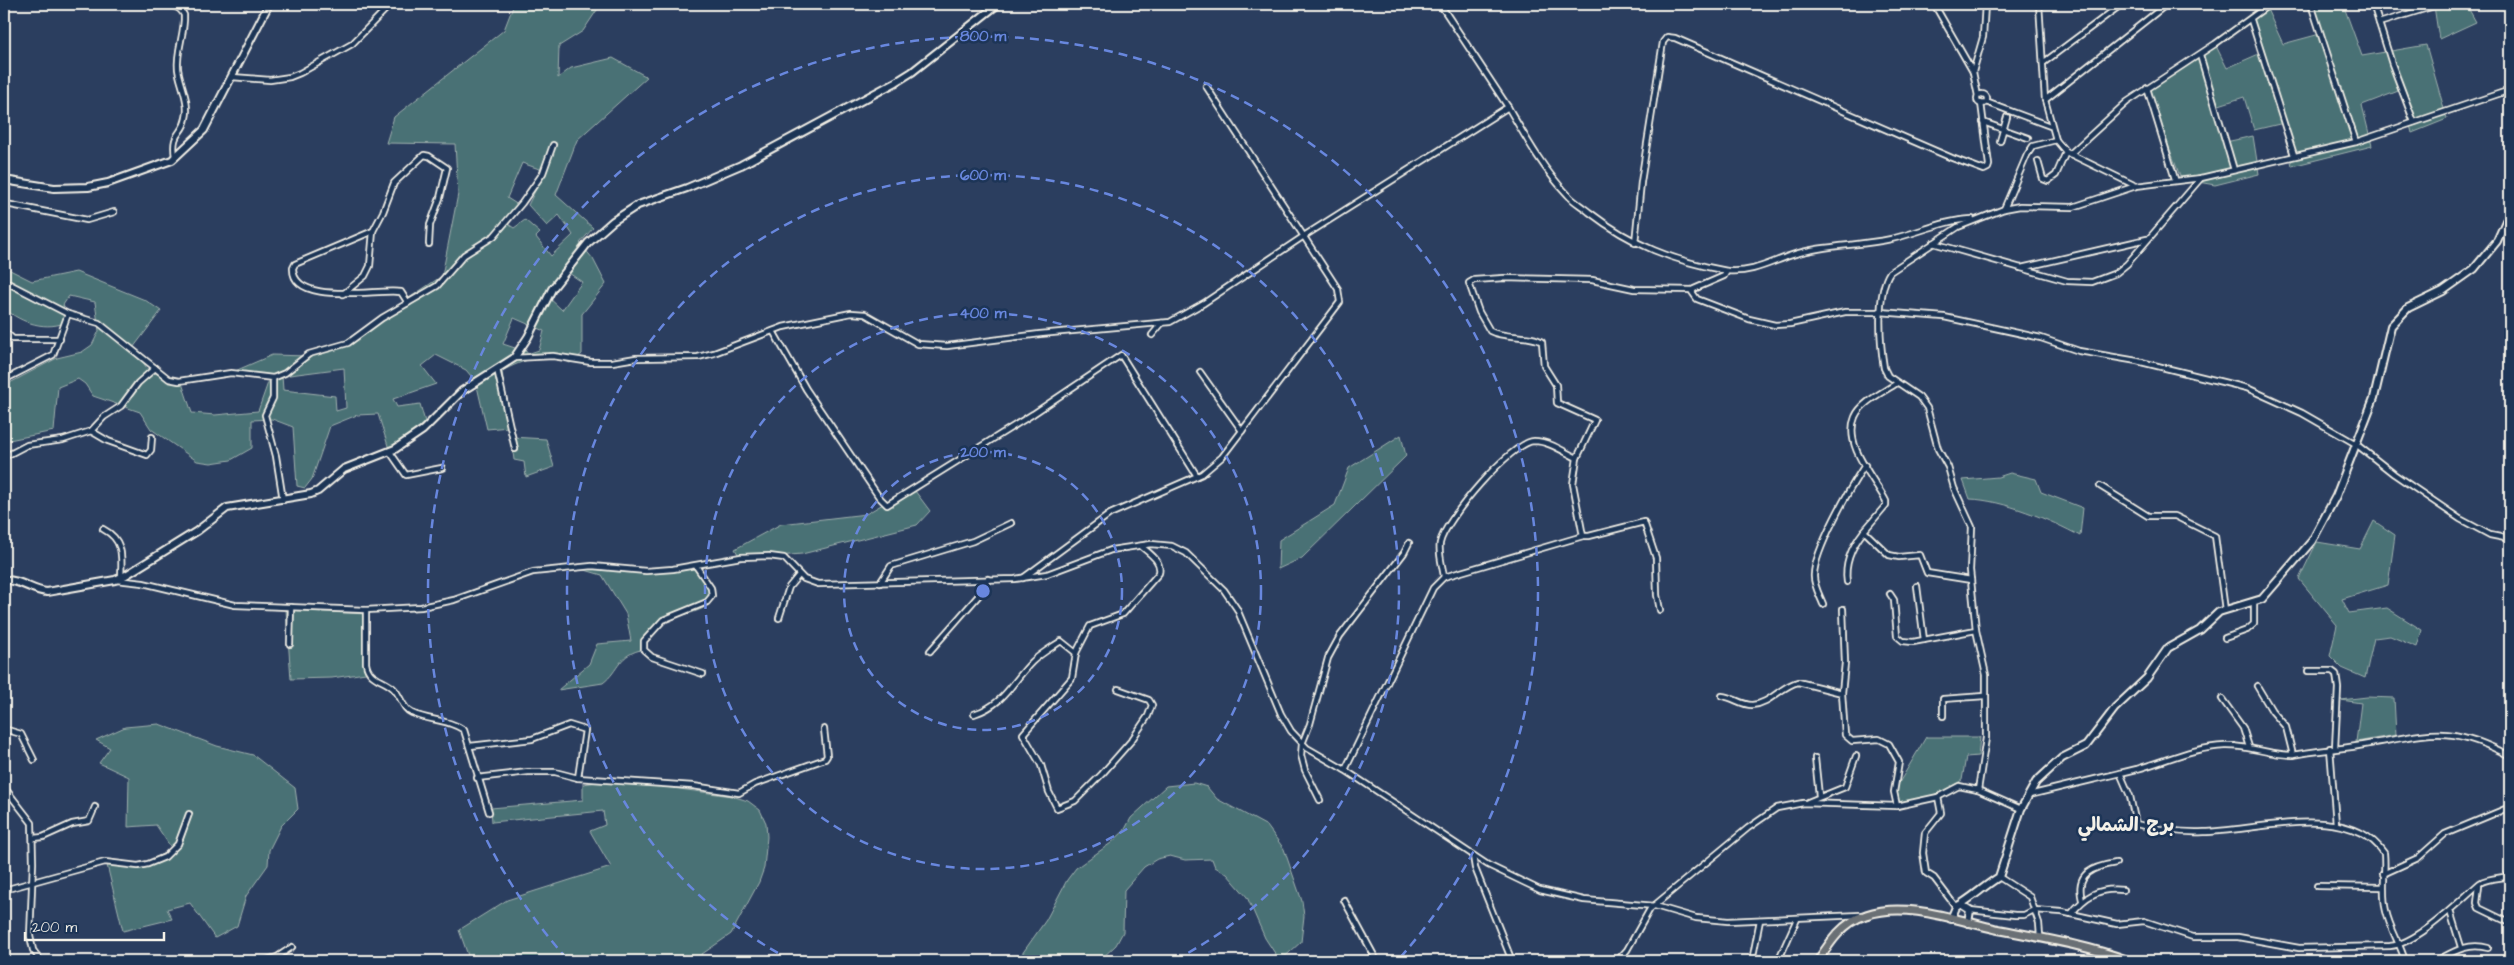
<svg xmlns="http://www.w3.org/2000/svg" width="2514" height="965" font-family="'Architects Daughter','Playpen Sans Arabic',sans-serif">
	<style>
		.green { fill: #4a7175; stroke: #9fb1ae; fill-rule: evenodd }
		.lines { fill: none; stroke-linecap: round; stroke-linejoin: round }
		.street-casing { stroke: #f4f1e8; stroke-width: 8 }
		.secondary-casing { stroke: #f4f1e8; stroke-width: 10 }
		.primary-casing { stroke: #f4f1e8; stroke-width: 11 }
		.street { stroke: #1d3557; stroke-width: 4.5 }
		.secondary { stroke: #1d3557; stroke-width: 6 }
		.primary { stroke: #6b6f75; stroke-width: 7 }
		.ring { fill: none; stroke: #6887de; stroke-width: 2.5; stroke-dasharray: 9 6 }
		.labels { text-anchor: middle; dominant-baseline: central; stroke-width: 5; stroke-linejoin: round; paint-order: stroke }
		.district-label { font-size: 19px; font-weight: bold; fill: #f4f1e8; stroke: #1d3557 }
		.centre { fill: #6887de; stroke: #1d3557; stroke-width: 2.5 }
		.ring-label { font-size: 15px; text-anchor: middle; font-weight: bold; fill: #6887de; stroke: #1d3557; stroke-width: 5; stroke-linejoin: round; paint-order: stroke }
	</style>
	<rect width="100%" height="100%" fill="#2b3e5f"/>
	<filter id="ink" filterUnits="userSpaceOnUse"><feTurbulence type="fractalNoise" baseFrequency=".02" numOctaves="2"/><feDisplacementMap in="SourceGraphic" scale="10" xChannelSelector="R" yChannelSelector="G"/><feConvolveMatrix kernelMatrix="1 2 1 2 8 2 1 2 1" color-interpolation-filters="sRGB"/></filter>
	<g filter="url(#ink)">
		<!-- green -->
		<g class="green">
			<path d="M 514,4 L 601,4 L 583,31 L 559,46 L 558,78 L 571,68 L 613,58 L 647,77 L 577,140 L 556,195 L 593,228 L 580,243 L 593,259 L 606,284 L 582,314 L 582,354 L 570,363 C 547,351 523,360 502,371 L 509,427 L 487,429 L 476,382 L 466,370 L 436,355 L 422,366 L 436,384 L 393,399 L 397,407 L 420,404 L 425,422 L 404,440 L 389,449 L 378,414 L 357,415 L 330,426 L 312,479 L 305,488 L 297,486 L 293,427 L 272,419 L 252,420 L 252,448 L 231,460 L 211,463 L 197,461 L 151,429 L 140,412 L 93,396 L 85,384 L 78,379 L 58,387 L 54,431 L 4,441 L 4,386 L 57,358 L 82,352 L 92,345 L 99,331 L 95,302 L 69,296 L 63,305 L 69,321 C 47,332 21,323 4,308 L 4,267 L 32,281 L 76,272 L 145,300 L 161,311 L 133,348 L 149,371 L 182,383 L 192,413 L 215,415 L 258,411 L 270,377 L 235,371 L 272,355 L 307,356 L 343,342 L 442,276 L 458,194 L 455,144 L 386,143 L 394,117 L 504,30 ZM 522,163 L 545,171 L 528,205 L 547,226 L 559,215 L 573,235 L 551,256 L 536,237 L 540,233 L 525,220 L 514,228 L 505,222 L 518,205 L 507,198 ZM 563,269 L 582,282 L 562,310 L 546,295 ZM 514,318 L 544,331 L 539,350 L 530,353 L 503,344 ZM 344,368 L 346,408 L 336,411 L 335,396 L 283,390 L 282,376 Z"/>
			<polygon points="2319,4 2343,4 2362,56 2426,45 2447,119 2412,133 2401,90 2362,105 2372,146 2292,166 2284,123 2254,130 2244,97 2216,106 2226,142 2253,136 2259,174 2215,185 2181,179 2147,88 2215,44 2227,68 2261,53 2251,20 2266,7 2283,44 2320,34 2311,6"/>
			<polygon points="2373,4 2466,4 2476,22 2439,39 2434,6 2375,10"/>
			<polygon points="1401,435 1406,456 1302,558 1278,569 1279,540 1335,505 1349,468"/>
			<polygon points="511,437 546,439 554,467 526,477 524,462 514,460"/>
			<path d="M 2010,473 L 2036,479 L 2041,492 L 2083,508 L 2080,536 C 2051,520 2003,500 1970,499 L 1963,480 L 1998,477 Z"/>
			<polygon points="912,487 930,511 917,525 802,554 741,559 735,549 781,524 866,514"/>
			<polygon points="2374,521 2395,535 2388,585 2342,599 2349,613 2387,608 2422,630 2417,647 2390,636 2374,638 2365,678 2342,668 2330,656 2337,625 2299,579 2317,542 2360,549"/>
			<path d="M 699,566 C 707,579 714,589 709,605 C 679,623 657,608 645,649 C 617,654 620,670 603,683 L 558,690 L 589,664 L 597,644 L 631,641 L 626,614 L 602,575 L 578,568 L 617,568 L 631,570 Z"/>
			<polygon points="286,610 367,614 367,660 372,672 332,678 291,679"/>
			<polygon points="2367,697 2394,698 2396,735 2356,742 2361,703 2341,700"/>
			<polygon points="159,724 217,746 253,755 295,788 298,809 281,826 269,850 268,865 246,896 237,926 215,938 190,903 167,909 172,919 123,931 107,865 140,866 172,849 156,825 128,827 129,777 99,763 110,748 96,740 125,727"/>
			<polygon points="1926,737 1980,737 1978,756 1966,757 1962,780 1938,795 1898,804 1896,788"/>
			<polygon points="612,780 732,796 748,801 760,810 766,823 767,837 764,868 759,882 731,934 692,961 579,961 578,957 568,961 470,961 459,930 507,900 611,867 590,831 605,825 603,811 492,822 491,808 583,800 583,784"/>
			<polygon points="1194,783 1207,787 1217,799 1267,826 1284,849 1302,901 1304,916 1301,942 1280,961 1265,938 1247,897 1227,874 1215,867 1212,859 1185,860 1170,856 1157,859 1144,867 1124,890 1123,932 1116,945 1099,961 1017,961 1046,920 1067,880 1076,868 1111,843 1124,831 1131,818 1166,786"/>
		</g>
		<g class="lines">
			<!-- street casing -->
			<g class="street-casing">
				<g id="street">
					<path d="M 146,4 C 158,6 178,1 184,15 C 185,33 176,51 178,69 C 180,84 190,102 186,118 C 183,136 171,130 175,157"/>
					<polyline points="1934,4 1973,72 1978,96"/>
					<polyline points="2039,4 2045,100 2056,140 2066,152 2136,186"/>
					<polyline points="2311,4 2356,142"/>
					<polyline points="2373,4 2392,64 2414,122"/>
					<polyline points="2251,20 2294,155"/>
					<polyline points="2379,23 2434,6"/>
					<polyline points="2200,55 2234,170"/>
					<polyline points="2043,63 2122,4"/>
					<polyline points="1973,72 1983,37 1985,4"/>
					<polyline points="232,77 270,80 290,77 300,73 352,44 391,4"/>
					<polyline points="2147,88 2175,179"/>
					<circle cx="1982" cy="99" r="5"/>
					<polyline points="2045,100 2167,4"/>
					<polyline points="1986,102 2050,126"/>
					<path d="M 1508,107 C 1526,138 1543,169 1568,195 C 1574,202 1582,206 1589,212 C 1632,245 1673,261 1727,271 L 1724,276 L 1694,289 L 1692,292 L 1697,299 L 1749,319 L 1775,325 L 1790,324 L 1845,312 L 1880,312 L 1944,317 L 2041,338 L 2079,351 L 2137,361 L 2247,388 L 2302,413 L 2356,444 L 2394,474 L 2460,519 L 2490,535 L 2510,539"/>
					<polyline points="1983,122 2028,138"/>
					<polyline points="2000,141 2007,117"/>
					<polyline points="2070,154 2127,102 2215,44 2270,4"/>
					<polyline points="2038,161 2043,179 2048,181 2056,175 2066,152"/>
					<polyline points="4,197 6,204 4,222"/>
					<polyline points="6,204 87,220 114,212"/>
					<polyline points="2004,209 2027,155 2033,146 2056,140"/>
					<polyline points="1635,243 1641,182 1663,42 1667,37 1675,38 1952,158 1984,170 1988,168 1989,165 1981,103"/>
					<polyline points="1933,243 2067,281 2092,282 2116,273 2127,264 2201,178"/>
					<polyline points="2021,268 2147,239"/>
					<path d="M 1727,271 C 1751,273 1767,264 1789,256 C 1821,245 1858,246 1891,239 C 1918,233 1944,220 1972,219"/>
					<polyline points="4,281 68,314 99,323 169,379 179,381 231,373 273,378 273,398 265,415 276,456 283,500"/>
					<polyline points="343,294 365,276 370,266 373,231"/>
					<path d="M 408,303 L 401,292 C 380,288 292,307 293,268 L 295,264 L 373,231 L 383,212 L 394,183 L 424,155 L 429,156 L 447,168 L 440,198 L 430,225 L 429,244"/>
					<polyline points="4,331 13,339 60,339"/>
					<polyline points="773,331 806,389 879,497 887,505 1033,414 1121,355 1197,476"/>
					<polyline points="1152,335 1162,323"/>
					<polyline points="514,358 553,356 591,362 612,362 636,358 698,357 714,353 783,327 851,313 865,314 918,344 947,346 1040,334 1170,322 1204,303 1304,236 1508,107 1440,4"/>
					<polyline points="497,369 515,449"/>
					<polyline points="1200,372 1242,431"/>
					<polyline points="273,378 285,373 309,354 348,343 382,318 437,286 464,255 494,236 522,203 543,173 553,145"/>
					<polyline points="4,380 53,355 68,314"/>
					<path d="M 1897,383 C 1884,392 1861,402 1855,417 C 1843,445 1874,478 1886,501 L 1886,505 L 1864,531 L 1889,555 L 1899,557 L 1920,555 L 1927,573 L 1971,580"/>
					<polyline points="91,431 108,441 147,455 151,450 152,437"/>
					<polyline points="390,452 406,475 442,468"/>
					<polyline points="4,457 27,445 63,440 91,431 104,417 121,406 138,383 155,368"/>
					<polyline points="2100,486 2148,516 2175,516 2215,536 2225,610"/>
					<path d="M 103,529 C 124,540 122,556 121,577"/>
					<path d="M 1583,536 L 1573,484 L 1577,458 L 1595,420 L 1557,403 L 1556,385 L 1544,366 L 1542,342 C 1531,334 1505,339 1490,331 L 1479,312 L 1469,283 L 1474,280 L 1504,278 L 1592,280 L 1634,289 L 1693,290"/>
					<polyline points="696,566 711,588 712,596 707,602 663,620 644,641 644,650 652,657 703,674"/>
					<path d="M 1444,577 C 1443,568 1438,553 1440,543 C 1444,521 1511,442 1534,441 C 1549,441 1564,452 1577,458"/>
					<polyline points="1023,578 1110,514 1202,474 1222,457 1340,302 1338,289 1206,86"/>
					<polyline points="116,580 143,583 235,605 366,610 421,607 454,600 533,572 592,566 646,571 673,569 741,557 769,556 784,558 804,579 818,584 1015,579 1047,574 1111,550 1151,544 1172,546 1186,553 1224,590 1237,609 1281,714 1291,731 1307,748 1345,770 1488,865 1540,890 1584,900 1655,906 1696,918 1728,921 1861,915"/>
					<path d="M 1847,582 C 1844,563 1853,545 1864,531"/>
					<polyline points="880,583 891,566 973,541 1011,523"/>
					<polyline points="1917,586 1924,640"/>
					<polyline points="1890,594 1894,600 1897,636 1903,641 1913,642 1976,630"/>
					<path d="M 1823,604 C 1820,596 1813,584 1814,575 C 1814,551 1851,486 1865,465"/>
					<polyline points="1843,609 1845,663 1842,693 1845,735 1852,741 1879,739 1889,744 1899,762 1894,792 1897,806"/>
					<path d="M 366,610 L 366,663 C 368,679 383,679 393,688 C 401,695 402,709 412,713 C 429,721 448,719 464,730 L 489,812"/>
					<polyline points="779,618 789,587 799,575"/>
					<polyline points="2225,638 2247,630 2254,624 2254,603"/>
					<polyline points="290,644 291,607"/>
					<polyline points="930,651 980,594 988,579"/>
					<polyline points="2308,671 2332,671 2336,674 2338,688 2335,748"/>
					<polyline points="2257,686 2272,711 2286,727 2293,755"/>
					<path d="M 1118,689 L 1149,700 L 1152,705 L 1148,716 L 1131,741 L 1102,774 L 1075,801 L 1057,808 L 1049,792 L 1041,765 L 1023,734 L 1072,678 L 1076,653 L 1090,626 L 1123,614 L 1159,573 C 1162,561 1150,554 1141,546"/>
					<path d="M 1722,696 C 1733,697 1741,705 1752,705 C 1770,704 1781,686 1798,682 L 1842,693"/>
					<polyline points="2222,699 2243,728 2249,747"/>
					<path d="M 974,714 C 1005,704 1011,683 1032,662 C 1040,654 1051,648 1061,641 L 1076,653"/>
					<polyline points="1943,716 1943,699 1985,696"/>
					<polyline points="4,729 21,734 34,760"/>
					<polyline points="470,746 532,739 569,725 585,730 578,778"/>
					<polyline points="2330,748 2336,824"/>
					<polyline points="1815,758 1819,796"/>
					<polyline points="1345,770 1433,588 1444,577 1583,536 1589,536 1644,522 1656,558 1657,595 1660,610"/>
					<path d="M 2120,773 L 2130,796 L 2136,824 C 2159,830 2180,833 2204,832 C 2257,831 2349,801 2384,853 C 2386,873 2381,891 2386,911 C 2390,929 2400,943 2405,961"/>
					<polyline points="477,778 528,772 555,772 578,778 693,786 739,793 755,784 825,759 827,756 824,729"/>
					<polyline points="4,787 32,823 33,863 30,936 33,950 41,961"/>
					<path d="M 1978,790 L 1986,738 L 1986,675 L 1976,630 L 1970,570 L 1972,527 L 1954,488 L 1948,467 L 1938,449 L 1927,408 L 1919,397 L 1888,376 L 1884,368 C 1880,344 1876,293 1890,272 L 1958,227 L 2004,209 L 2020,206 L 2073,207 L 2136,186 L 2201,178 L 2356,142 L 2510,90"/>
					<path d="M 2029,795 C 2065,786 2101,778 2137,769 C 2166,761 2195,747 2225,746 C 2249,745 2269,755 2293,755 C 2318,750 2344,749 2369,744 C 2432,733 2450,724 2510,756"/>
					<polyline points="1938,797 1941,813 1925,833 1923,853 1926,873 1934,878 1956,907"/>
					<polyline points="1320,800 1305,770 1301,755 1302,744 1310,724 1328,658 1340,636 1404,553 1409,543"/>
					<polyline points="1808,802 1845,787 1856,756"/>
					<polyline points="34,838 43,837 72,824 89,821 95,807"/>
					<polyline points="1473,856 1475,868 1512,961"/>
					<polyline points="2383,874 2418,858 2445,834 2510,807"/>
					<polyline points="1999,877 2030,897 2039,923 2040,936"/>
					<polyline points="2317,886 2382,887"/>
					<polyline points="2479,886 2477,903 2479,908 2510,923"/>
					<polyline points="4,890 105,862 138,866 148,864 165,857 178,844 189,814"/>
					<polyline points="1344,900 1377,961"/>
					<path d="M 2082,900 C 2075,873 2092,867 2116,863"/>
					<path d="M 1970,910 L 2015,915 L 2024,915 L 2034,910 L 2062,912 L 2117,924 L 2144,921 L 2193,937 L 2238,937 L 2299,948 L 2390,946 C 2419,943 2459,901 2480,883 C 2487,878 2502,878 2510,876"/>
					<polyline points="2450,911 2461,947"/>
					<path d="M 2071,914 C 2085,896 2100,887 2123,890"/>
					<polyline points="263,961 277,957 292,947"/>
					<polyline points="1617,961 1627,950 1650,909 1748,828 1777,808 1803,803 1897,806 1938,797 1959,786 1978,790 2021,809"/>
					<polyline points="1752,961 1760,920"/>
					<polyline points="1778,961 1797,919"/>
					<path d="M 2436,961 C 2453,952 2468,942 2488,948"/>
				</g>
			</g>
			<!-- secondary casing -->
			<g class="secondary-casing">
				<g id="secondary">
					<polyline points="4,180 54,188 88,187 108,183 172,160 204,130 269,4"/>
					<path d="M 4,580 C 20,579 32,591 47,592 L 115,580 L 126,575 L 197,531 L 227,508 L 311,494 L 318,491 L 344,469 L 395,449 L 423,430 L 462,391 L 514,358 L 528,337 L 552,289 L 588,243 L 613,221 L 638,205 L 687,188 L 741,165 L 896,82 L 912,72 L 998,4"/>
					<polyline points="1962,905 1970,910 1968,923"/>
					<path d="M 1951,919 L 1956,907 C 1971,899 1984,886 1999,877 L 2021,809 L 2036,782 L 2062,758 L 2086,746 L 2115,708 L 2147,678 L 2168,648 L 2200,630 L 2219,612 L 2262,599 L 2312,541 L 2336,496 L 2374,398 L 2391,326 L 2408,308 L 2443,291 L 2474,269 L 2497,241 L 2510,212"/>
				</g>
			</g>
			<!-- primary casing -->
			<g class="primary-casing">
				<path id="primary" d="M 1818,961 C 1830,942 1843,922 1866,915 C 1906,901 1956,920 1996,929 C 2042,938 2085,945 2129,961"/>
			</g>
			<!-- street -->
			<use href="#street" class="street"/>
			<!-- secondary -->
			<use href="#secondary" class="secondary"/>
			<!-- primary -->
			<use href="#primary" class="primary"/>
		</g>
	</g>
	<!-- distance rings -->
	<g class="ring">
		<circle cx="983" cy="591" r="139"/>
		<circle cx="983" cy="591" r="278"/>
		<path d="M791 960A416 416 0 1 1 1175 960"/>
		<path d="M567 959A555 555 0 1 1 1399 959"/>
	</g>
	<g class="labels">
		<!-- district labels -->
		<g class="district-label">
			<text x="2126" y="825">برج الشمالي</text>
		</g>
	</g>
	<circle cx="983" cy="591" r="8" class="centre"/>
	<g class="ring-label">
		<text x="983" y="41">800 m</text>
		<text x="983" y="180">600 m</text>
		<text x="983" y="318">400 m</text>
		<text x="983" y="457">200 m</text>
	</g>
	<!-- margin -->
	<rect width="2514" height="965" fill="none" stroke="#1d3557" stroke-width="20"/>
	<rect x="10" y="10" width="2494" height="945" fill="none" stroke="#f4f1e8" stroke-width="2" filter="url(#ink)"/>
	<!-- scale -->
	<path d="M25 932v8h139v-8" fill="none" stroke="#f4f1e8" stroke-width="2.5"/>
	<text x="32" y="932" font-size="15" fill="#f4f1e8" stroke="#1d3557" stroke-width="4" paint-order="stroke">200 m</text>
</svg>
